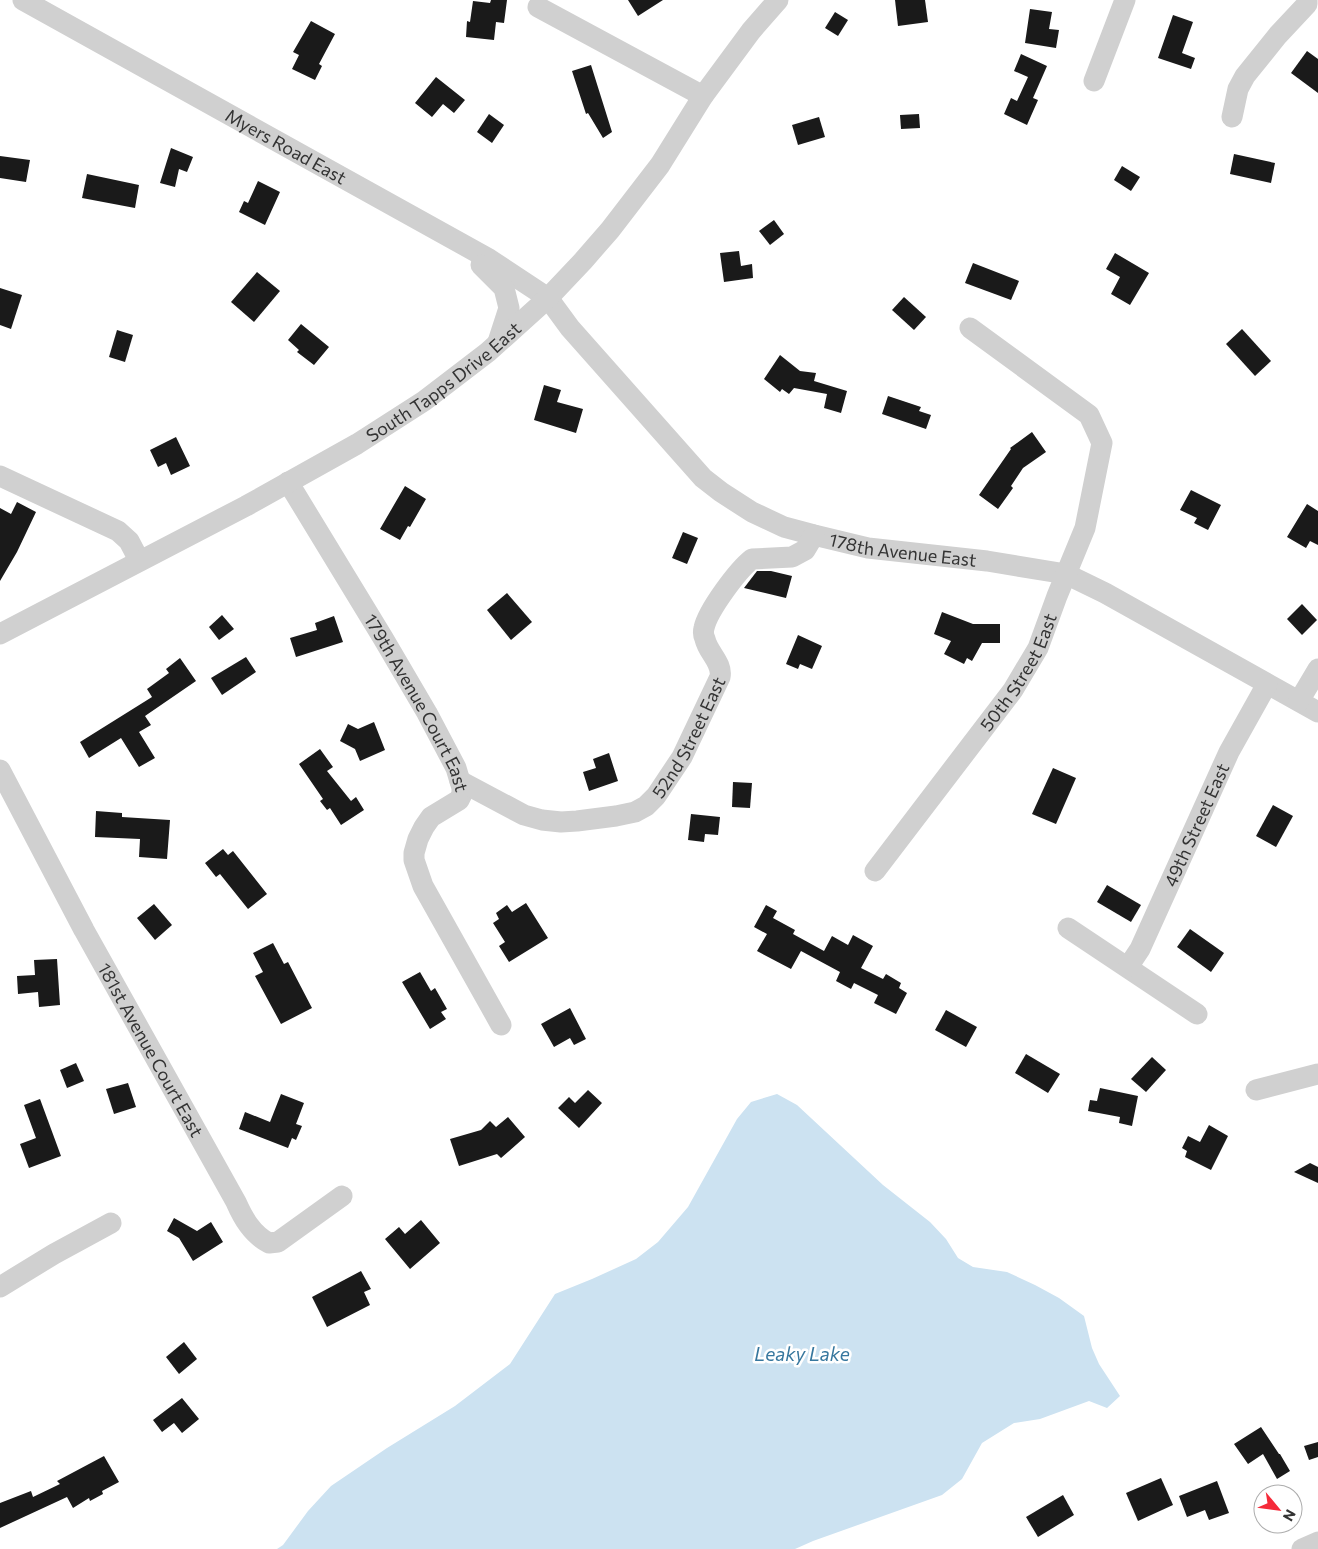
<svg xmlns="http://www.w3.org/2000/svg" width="1318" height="1549" font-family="Commissioner,sans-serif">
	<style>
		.water { fill: #cce2f1 }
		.building { fill: #1a1a1a }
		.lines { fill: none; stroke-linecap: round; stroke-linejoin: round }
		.minor { stroke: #d0d0d0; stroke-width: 21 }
		.labels { text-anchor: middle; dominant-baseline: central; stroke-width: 5; stroke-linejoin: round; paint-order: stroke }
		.street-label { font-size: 18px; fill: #333; stroke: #fff }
		.water-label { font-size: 19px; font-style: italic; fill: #37779e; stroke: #fff }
	</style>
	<rect width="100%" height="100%" fill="#fff"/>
	<!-- water -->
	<polygon class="water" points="777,1094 797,1105 883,1185 930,1222 946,1239 958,1258 973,1267 1007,1272 1035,1285 1059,1298 1084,1316 1092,1348 1099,1364 1120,1396 1107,1408 1089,1401 1040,1419 1014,1423 982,1443 962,1479 942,1495 813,1541 795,1549 277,1549 283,1545 308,1511 331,1486 387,1448 455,1406 510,1364 555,1294 592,1279 636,1259 658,1242 688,1207 737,1119 751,1102"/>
	<!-- building -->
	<g class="building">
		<polygon points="491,0 507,0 504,23 496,22 494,40 466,37 467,21 470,22 473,1 490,3"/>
		<polygon points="628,0 663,0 638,16"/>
		<polygon points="895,0 925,0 928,22 898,26"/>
		<polygon points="1030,9 1052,12 1049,29 1059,30 1056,48 1025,43"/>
		<polygon points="835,12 848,20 838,36 825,28"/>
		<polygon points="1173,15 1193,22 1182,53 1195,58 1191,69 1158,58"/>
		<polygon points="311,21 335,34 319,64 322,66 315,80 292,69 299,55 293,52"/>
		<polygon points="1307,51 1318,59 1318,93 1291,73"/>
		<polygon points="1021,54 1047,66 1033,98 1038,100 1027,125 1004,114 1011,98 1017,101 1028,77 1014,71"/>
		<polygon points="591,65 612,132 603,138 588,113 586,114 572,71"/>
		<polygon points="436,77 465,100 454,113 443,104 432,117 415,103"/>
		<polygon points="489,114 504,125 492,143 477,132"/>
		<polygon points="919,114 920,128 901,129 900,115"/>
		<polygon points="819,117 825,137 798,145 792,125"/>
		<polygon points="171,148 193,157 187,172 179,169 175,187 160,183"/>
		<polygon points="1234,154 1275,163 1271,183 1230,174"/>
		<polygon points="0,156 30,160 26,182 0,178"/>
		<polygon points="1122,166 1140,177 1131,191 1114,180"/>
		<polygon points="87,174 139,185 135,208 82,198"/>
		<polygon points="258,181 280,192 265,225 239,212 244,201 248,203"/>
		<polygon points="774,220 784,234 770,245 759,231"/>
		<polygon points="739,251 741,266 752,264 753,278 724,282 720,253"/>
		<polygon points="1115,253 1149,273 1130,305 1111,294 1120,277 1106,269"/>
		<polygon points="973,263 1019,281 1011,300 965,283"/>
		<polygon points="257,272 280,291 254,322 231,302"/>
		<polygon points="0,288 22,295 11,329 0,325"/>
		<polygon points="904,297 926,317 914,330 892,310"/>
		<polygon points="301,324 329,347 314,365 297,352 299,350 288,340"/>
		<polygon points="1242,329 1271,361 1255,376 1226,344"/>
		<polygon points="117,330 133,335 125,362 109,357"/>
		<polygon points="780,355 800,371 816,373 814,381 847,391 841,413 824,408 827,394 794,388 789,394 782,389 780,392 764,379"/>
		<polygon points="544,385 561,390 557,402 583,409 576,433 534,420"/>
		<polygon points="888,396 921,407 919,411 931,415 926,429 882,414"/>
		<polygon points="1032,432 1046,452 1023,468 1011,486 1013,488 998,509 979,495 1011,449 1010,448"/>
		<polygon points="176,437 190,466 171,475 166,463 158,467 150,450"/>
		<polygon points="405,486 426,499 410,527 408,526 400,540 380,529"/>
		<polygon points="1191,490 1221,505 1208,530 1194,523 1197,518 1180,510"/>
		<polygon points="17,502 36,512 17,552 0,581 0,508 11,514"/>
		<polygon points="1307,504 1318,511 1318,545 1310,541 1306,548 1287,537"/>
		<polygon points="683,532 698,538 687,564 672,558"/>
		<polygon points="757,571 771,571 792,576 786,598 744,588"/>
		<polygon points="507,593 532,622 511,640 487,610"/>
		<polygon points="1302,604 1317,620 1302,635 1287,619"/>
		<polygon points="942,612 973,624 1000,624 1000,643 982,643 972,661 967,658 964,664 944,654 951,641 934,634"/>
		<polygon points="222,615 234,629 219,640 209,627"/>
		<polygon points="334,616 343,642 296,657 290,638 317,630 315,623"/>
		<polygon points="798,635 822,646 812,669 800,664 798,669 786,664"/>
		<polygon points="246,657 256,672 222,695 211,678"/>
		<polygon points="180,658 196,681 145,716 151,725 139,732 155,758 139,767 121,738 89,758 80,742 152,697 147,689 169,673 166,669"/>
		<polygon points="374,722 385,750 360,761 355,749 340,741 348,724 358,729"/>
		<polygon points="320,749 333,767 327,771 351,801 356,797 364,810 341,825 330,808 327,810 320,801 323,799 299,764"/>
		<polygon points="609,753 618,781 589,791 583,772 596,768 593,759"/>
		<polygon points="1053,768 1076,778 1056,824 1032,814"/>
		<polygon points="733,782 752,783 750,808 732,807"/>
		<polygon points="1273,805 1293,816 1276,847 1256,836"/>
		<polygon points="96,811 122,813 122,817 170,820 167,859 139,857 140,839 95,837"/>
		<polygon points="691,814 720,817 718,835 705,834 704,842 688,840"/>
		<polygon points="223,849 228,855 233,851 267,894 248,909 220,874 216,877 205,863"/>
		<polygon points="1107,885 1141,905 1131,922 1097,902"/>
		<polygon points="526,903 548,938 509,962 499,946 505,942 493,923 499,919 496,913 507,905 512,912"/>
		<polygon points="154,904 172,925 155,940 137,918"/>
		<polygon points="766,905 777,911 773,918 795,930 793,934 824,951 832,936 848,945 853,935 873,946 861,968 883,979 886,974 901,983 899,988 907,993 896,1014 874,1003 878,995 854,983 851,989 836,981 840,972 801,951 791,969 757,951 767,934 754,927"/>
		<polygon points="1190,929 1224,953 1211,972 1177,947"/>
		<polygon points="273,943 284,964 288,962 312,1008 281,1024 255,976 263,972 253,953"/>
		<polygon points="57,959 60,1005 39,1007 38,992 18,994 17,976 35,975 34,960"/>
		<polygon points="420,972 431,991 435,988 447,1009 441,1012 446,1019 430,1029 402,982"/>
		<polygon points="570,1008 586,1039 574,1045 570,1038 554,1047 541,1024"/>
		<polygon points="946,1010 977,1027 966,1047 935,1030"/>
		<polygon points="1026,1054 1060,1074 1048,1093 1015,1073"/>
		<polygon points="1152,1057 1166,1070 1146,1092 1131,1079"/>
		<polygon points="76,1063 84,1081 67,1088 60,1070"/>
		<polygon points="128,1083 136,1107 114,1114 106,1089"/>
		<polygon points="1100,1088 1138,1096 1132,1126 1119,1123 1120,1117 1088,1111 1090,1100 1097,1101"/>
		<polygon points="588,1090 602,1103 579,1128 558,1108 569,1097 575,1103"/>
		<polygon points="281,1094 304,1103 296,1124 302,1126 296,1140 292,1138 288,1148 239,1129 245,1112 270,1122"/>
		<polygon points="40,1099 61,1156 29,1168 20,1144 36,1138 24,1105"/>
		<polygon points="508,1117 525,1137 501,1158 497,1154 459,1166 450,1139 481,1130 490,1121 496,1127"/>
		<polygon points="1209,1125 1228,1136 1211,1170 1185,1157 1187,1151 1182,1148 1188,1136 1200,1142"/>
		<polygon points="1310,1163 1318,1167 1318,1183 1294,1172"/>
		<polygon points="174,1218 197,1231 211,1222 223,1242 193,1261 179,1238 167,1231"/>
		<polygon points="421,1220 440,1243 410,1269 385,1239 399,1227 405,1234"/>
		<polygon points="361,1271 371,1289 364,1292 370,1305 327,1327 312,1297"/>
		<polygon points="184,1342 197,1359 179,1374 166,1357"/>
		<polygon points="182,1398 199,1419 182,1433 174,1423 162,1432 153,1420"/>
		<polygon points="1261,1427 1279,1454 1280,1454 1290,1471 1277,1479 1263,1454 1248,1464 1234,1444"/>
		<polygon points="1318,1442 1318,1457 1309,1460 1304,1446"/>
		<polygon points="104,1456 119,1482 102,1491 103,1494 90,1501 89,1498 73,1508 67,1497 0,1528 0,1503 31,1491 33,1497 60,1484 57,1481"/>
		<polygon points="1161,1478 1173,1505 1138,1521 1126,1493"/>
		<polygon points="1217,1481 1229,1513 1209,1520 1205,1510 1187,1517 1179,1496"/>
		<polygon points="1063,1495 1074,1515 1038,1537 1026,1517"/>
	</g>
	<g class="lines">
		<!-- minor -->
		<g class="minor">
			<path id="s1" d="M 23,0 L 489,259 L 548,298 L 570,328 L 703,478 L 721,492 L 752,512 L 784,527 L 814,535 L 868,548 L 987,561 L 1066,574 L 1105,593 L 1318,712"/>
			<polyline points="538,7 703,96"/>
			<polyline points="1094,81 1125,0"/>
			<polyline points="1232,117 1238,89 1245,76 1278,35 1307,4 1307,0"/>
			<polyline points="481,265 504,288 509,308 498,342"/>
			<polyline points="0,476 118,531 129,541 139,560"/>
			<path id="s2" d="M 288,482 L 383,638 L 427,713 L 456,768 L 462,788 L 462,794 L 459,800 L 431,817 L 424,827 L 418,839 L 414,853 L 414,860 L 423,886 L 501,1025"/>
			<path id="s3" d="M 0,634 L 246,506 L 357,444 L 424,401 L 488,352 L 548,298 L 583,261 L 610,230 L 660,165 L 703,96 L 751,31 L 778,0"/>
			<polyline points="1299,701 1318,669"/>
			<path id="s4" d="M 0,770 L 84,930 L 236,1202 C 243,1218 252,1234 269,1243 L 278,1242 L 342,1196"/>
			<path id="s5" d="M 460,781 L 524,815 L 542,820 L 561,822 L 577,821 L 616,816 L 635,812 L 646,806 L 656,796 L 682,757 L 720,677 C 723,663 708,653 705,639 C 703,635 703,632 704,628 C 708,610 738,570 752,559 L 792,557 L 805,550 L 814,535"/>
			<path id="s6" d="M 875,871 L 1013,690 L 1038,648 L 1057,596 L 1085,528 L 1102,443 L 1089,415 L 970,328"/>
			<polyline points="1068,928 1197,1014"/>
			<path id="s7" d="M 1128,967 L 1140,949 L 1229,752 L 1267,684"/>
			<polyline points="1256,1090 1318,1074"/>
			<polyline points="0,1287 54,1254 111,1223"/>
			<polyline points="1302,1549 1318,1542"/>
		</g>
	</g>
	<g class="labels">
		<!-- street labels -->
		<g class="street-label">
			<text stroke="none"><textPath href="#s1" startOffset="301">Myers Road East</textPath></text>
			<text stroke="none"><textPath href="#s3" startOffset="511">South Tapps Drive East</textPath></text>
			<text stroke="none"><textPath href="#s1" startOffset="1058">178th Avenue East</textPath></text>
			<text stroke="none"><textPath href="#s6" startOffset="246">50th Street East</textPath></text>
			<text stroke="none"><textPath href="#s2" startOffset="256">179th Avenue Court East</textPath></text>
			<text stroke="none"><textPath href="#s5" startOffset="279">52nd Street East</textPath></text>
			<text stroke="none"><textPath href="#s7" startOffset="158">49th Street East</textPath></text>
			<text stroke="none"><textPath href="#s4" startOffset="318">181st Avenue Court East</textPath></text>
		</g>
		<!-- water labels -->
		<g class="water-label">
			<text x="802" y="1353">Leaky Lake</text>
		</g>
	</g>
	<!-- north arrow -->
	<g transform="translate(1278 1509) rotate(119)"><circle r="24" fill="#ffffff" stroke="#adadad"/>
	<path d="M0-4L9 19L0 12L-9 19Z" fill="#f52a39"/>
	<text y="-8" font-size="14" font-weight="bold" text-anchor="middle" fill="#333333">N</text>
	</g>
</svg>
